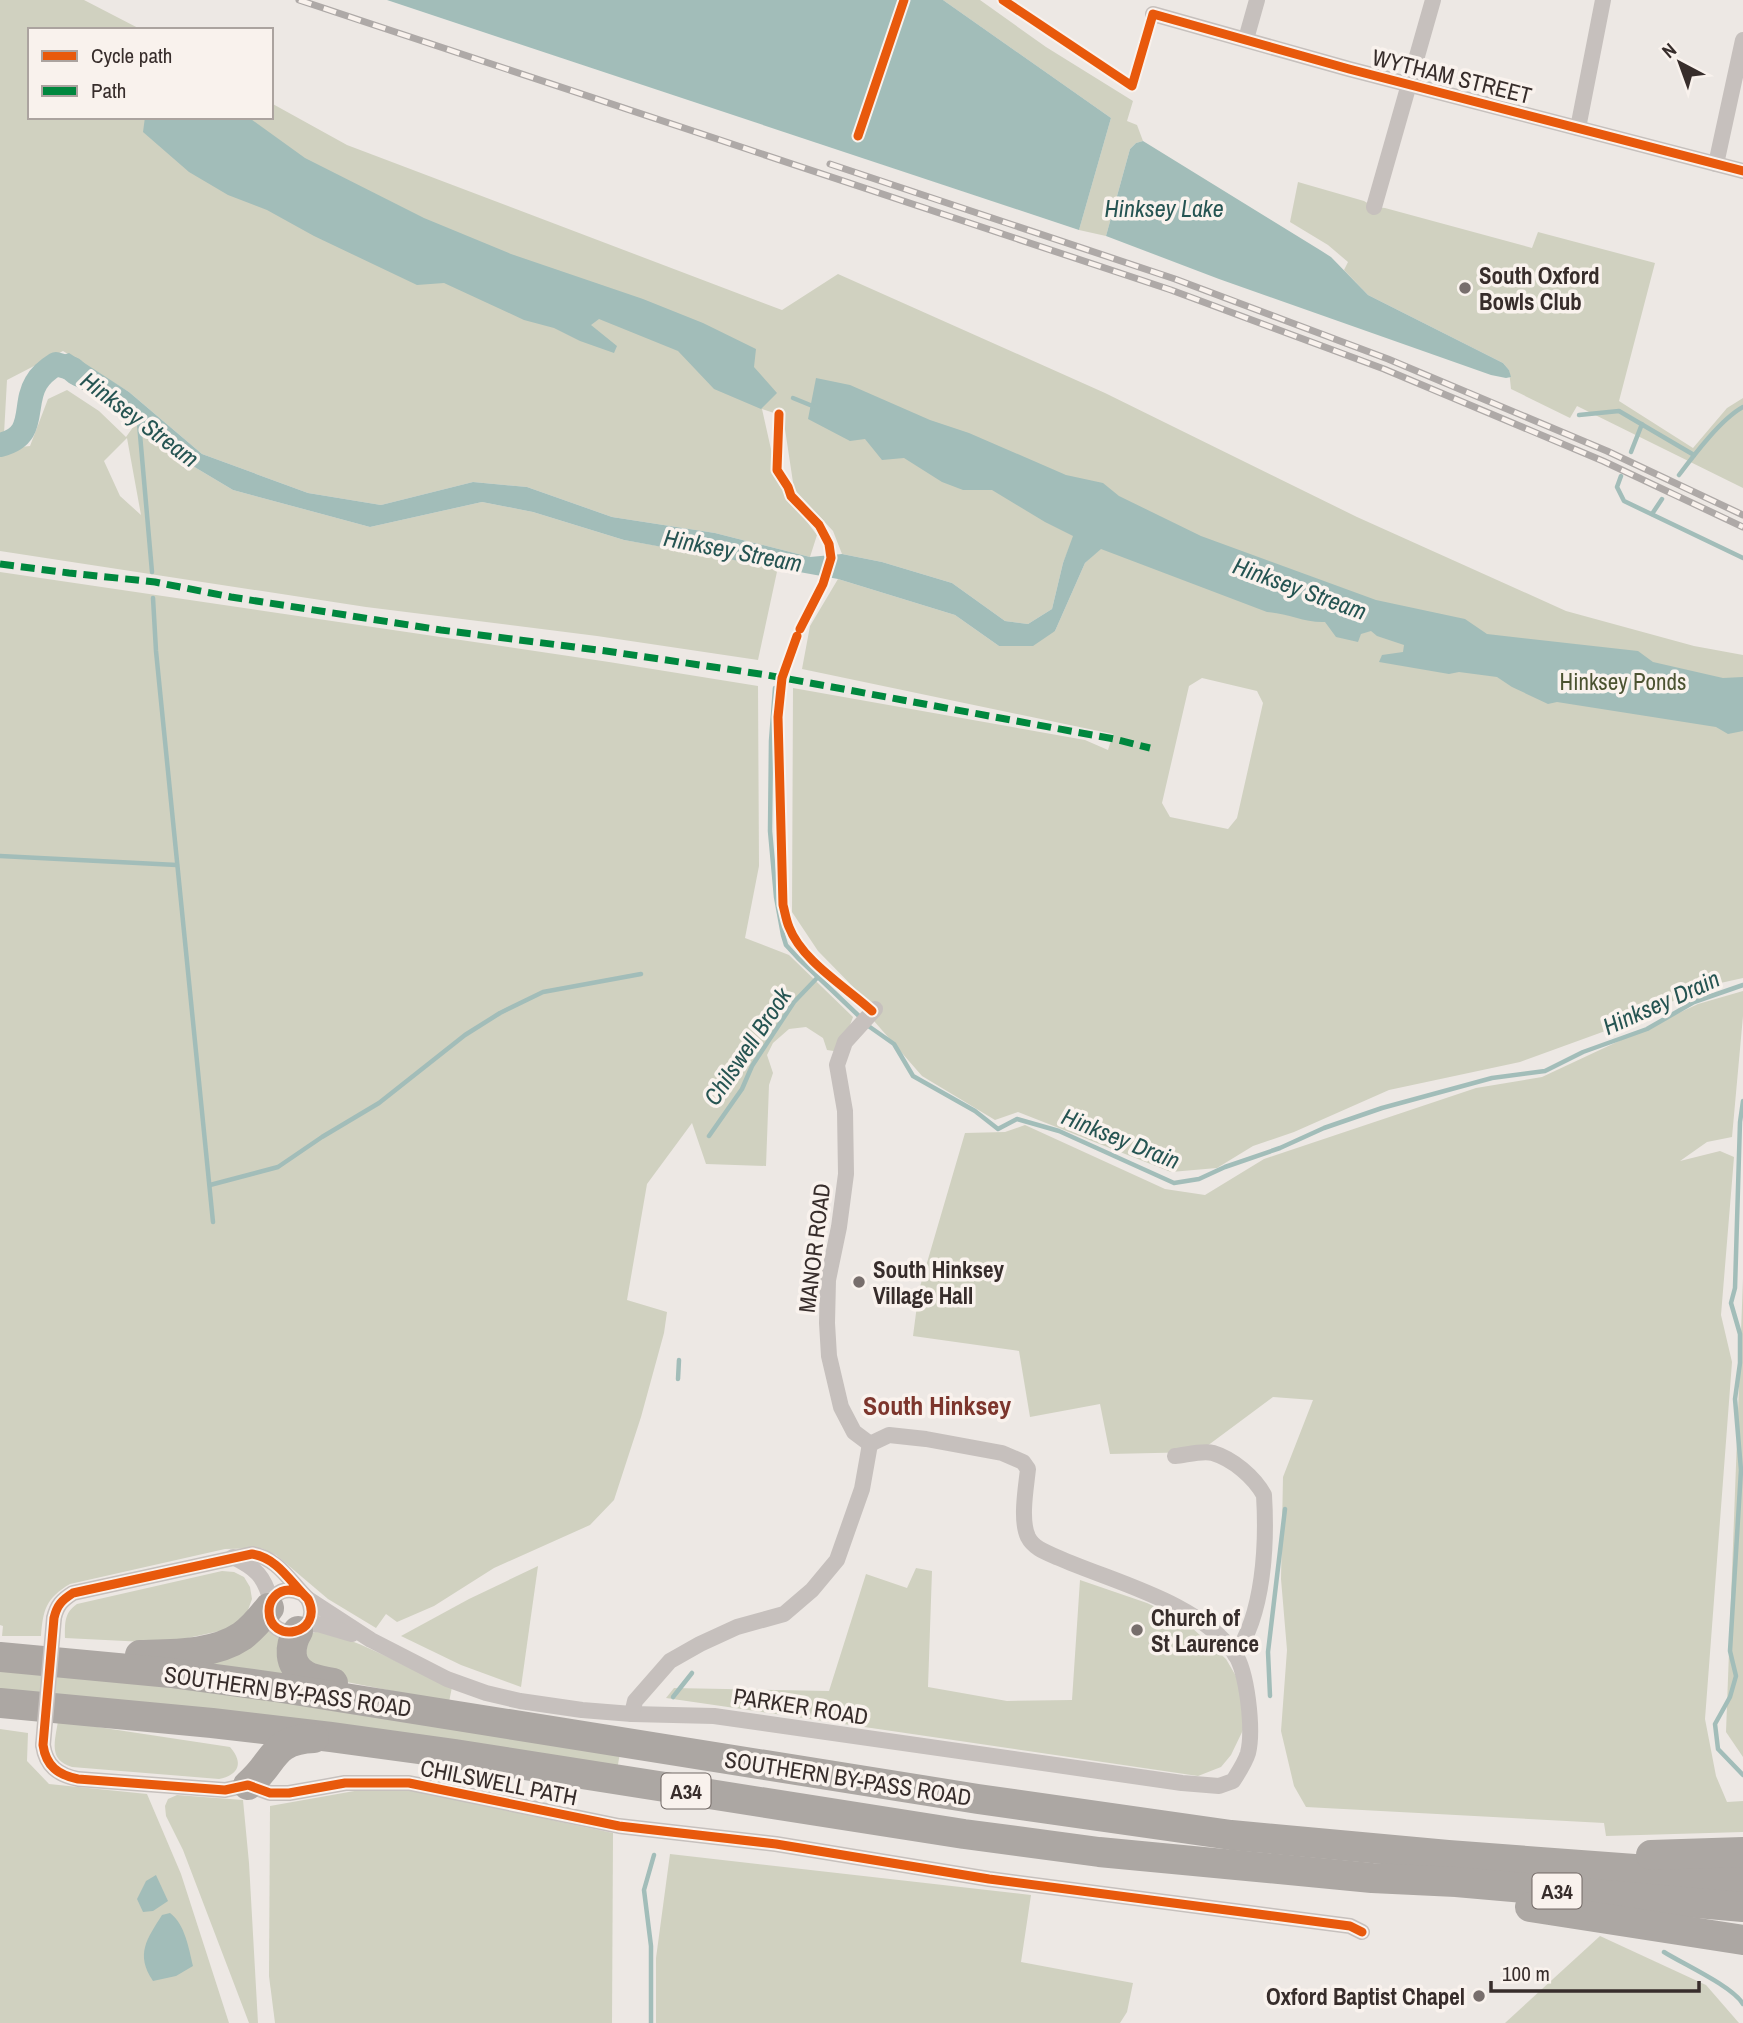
<svg xmlns="http://www.w3.org/2000/svg" width="1743" height="2023" font-family="'Archivo Narrow',sans-serif">
	<style>
		.green { fill: #d0d1c0; fill-rule: evenodd }
		.water { fill: #a2bdb9 }
		.lines { fill: none; stroke-linecap: round; stroke-linejoin: round }
		.stream { stroke: #a2bdb9; stroke-width: 4.5 }
		.river { stroke: #a2bdb9; stroke-width: 24 }
		.street { stroke: #c6c0bd; stroke-width: 16 }
		.highway { stroke: #aca7a3; stroke-width: 30 }
		.rail-casing { stroke: #aea9a7; stroke-width: 7 }
		.rail { stroke: #f9f2ed; stroke-width: 4.5; stroke-dasharray: 13; stroke-linecap: butt }
		.street-bridge { stroke: #c6c0bd; stroke-width: 16 }
		.quiet { stroke: #00873e; stroke-width: 7; stroke-dasharray: 14 7; stroke-linecap: butt }
		.cycleway-casing { stroke: #f9f2ed; stroke-width: 13 }
		.cycleway { stroke: #e8590c; stroke-width: 9 }
		.poi-dot { fill: #776e6c; stroke: #f9f2ed; stroke-width: 2.5 }
		.labels { text-anchor: middle; dominant-baseline: central; stroke-width: 7; stroke-linejoin: round; paint-order: stroke }
		.shield { fill: #f9f2ed; stroke: #716865; stroke-width: 2 }
		.shield-label { font-size: 21px; font-weight: bold; fill: #372d2b }
		.street-label { font-size: 23px; fill: #372d2b; stroke: #f9f2ed }
		.poi-label { font-size: 23px; font-weight: bold; fill: #372d2b; stroke: #f9f2ed; text-anchor: start }
		.park-label { font-size: 23px; fill: #4b5331; stroke: #f9f2ed }
		.water-label { font-size: 24px; font-style: italic; fill: #255452; stroke: #f9f2ed }
		.quarter-label { font-size: 26px; font-weight: bold; fill: #7d362d; stroke: #f9f2ed }
	</style>
	<rect width="100%" height="100%" fill="#ede8e4"/>
	<!-- green -->
	<g class="green">
		<path d="M 0,0 L 84,0 L 142,30 L 30,30 L 30,117 L 271,117 L 271,103 L 347,145 L 782,310 L 838,274 L 1105,393 L 1357,517 L 1566,611 L 1694,646 L 1743,655 L 1743,978 L 1707,986 L 1608,1030 L 1520,1062 L 1389,1090 L 1294,1132 L 1253,1146 L 1217,1168 L 1171,1172 L 1018,1112 L 995,1120 L 922,1076 L 874,1021 L 864,998 L 818,951 L 792,912 L 793,688 L 1085,740 L 1108,750 L 1113,734 L 802,669 L 810,626 L 838,579 L 955,615 L 999,646 L 1055,631 L 1085,563 L 1100,549 L 1074,536 L 1063,563 L 1052,609 L 1028,624 L 1005,621 L 952,583 L 882,562 L 842,554 L 833,531 L 794,489 L 783,416 L 762,409 L 779,485 L 817,535 L 810,557 L 715,533 L 612,517 L 527,487 L 473,482 L 381,505 L 308,493 L 202,454 L 129,392 L 63,351 L 7,380 L 4,434 L 0,434 ZM 1202,678 L 1257,691 L 1263,703 L 1237,818 L 1228,829 L 1170,817 L 1162,803 L 1189,686 Z"/>
		<polygon points="943,0 980,0 1046,47 1133,101 1127,121 1137,125 1143,141 1136,143 1130,149 1106,236 1079,230 1111,118"/>
		<polygon points="1298,182 1364,201 1374,207 1385,208 1532,248 1538,232 1655,263 1619,401 1693,448 1727,408 1743,398 1743,488 1577,406 1570,418 1511,389 1509,370 1503,363 1368,295 1344,270 1348,262 1328,245 1290,222"/>
		<path d="M 67,390 L 99,411 L 126,437 L 136,423 L 176,456 L 233,490 L 370,527 L 482,502 L 533,512 L 624,540 L 778,567 L 758,660 L 597,636 L 366,607 L 0,551 L 0,449 L 30,446 L 48,399 ZM 127,438 L 141,515 L 120,496 L 104,461 Z"/>
		<path d="M 0,572 L 609,662 L 758,686 L 759,866 L 745,938 L 789,955 L 853,1017 L 840,1052 L 827,1050 L 823,1038 L 806,1027 L 789,1029 L 773,1043 L 767,1055 L 773,1073 L 769,1085 L 766,1166 L 706,1164 L 692,1123 L 647,1184 L 627,1300 L 667,1312 L 664,1333 L 641,1417 L 614,1500 L 590,1525 L 494,1568 L 434,1606 L 397,1622 L 386,1614 L 376,1628 L 328,1599 L 276,1555 L 261,1548 L 225,1549 L 70,1584 C 46,1598 43,1610 41,1636 L 2,1636 L 3,1626 L 0,1625 Z"/>
		<polygon points="1743,991 1743,1016 1732,1137 1707,1142 1680,1161 1720,1151 1734,1157 1721,1315 1732,1362 1705,1719 1716,1776 1727,1802 1743,1801 1743,1832 1606,1836 1604,1823 1306,1807 1294,1786 1281,1731 1287,1650 1281,1579 1283,1477 1313,1400 1273,1397 1199,1452 1110,1454 1100,1404 1030,1417 1019,1351 913,1336 919,1290 965,1133 1005,1132 1025,1125 1165,1189 1205,1195 1264,1159 1476,1088 1542,1077 1698,1004"/>
		<polygon points="1743,1279 1743,1757 1726,1732"/>
		<polygon points="538,1566 521,1687 461,1665 401,1636 469,1599"/>
		<polygon points="916,1568 932,1571 928,1687 1007,1701 1072,1700 1080,1580 1147,1603 1173,1615 1190,1626 1226,1659 1240,1683 1243,1730 1231,1755 1221,1767 1198,1776 666,1698 674,1688 829,1691 866,1574 907,1588"/>
		<path d="M 222,1571 L 234,1572 L 244,1577 L 250,1587 L 252,1599 L 248,1610 L 241,1620 L 229,1629 L 165,1643 L 65,1638 C 65,1623 64,1613 77,1604 Z"/>
		<polygon points="265,1624 283,1638 286,1675 173,1660"/>
		<path d="M 318,1631 C 364,1640 407,1670 452,1687 L 449,1702 L 321,1677 L 311,1673 L 303,1641 L 310,1634 Z"/>
		<polygon points="0,1667 170,1682 620,1753 617,1770 0,1695"/>
		<path d="M 58,1721 L 230,1747 C 244,1763 239,1775 219,1779 L 72,1767 C 48,1760 55,1741 58,1721 Z"/>
		<polygon points="0,1729 28,1733 27,1761 49,1784 147,1794 181,1874 229,2023 0,2023"/>
		<polygon points="395,1787 613,1833 612,2023 275,2023 269,1976 270,1806 360,1790"/>
		<polygon points="177,1795 243,1800 249,1863 258,2023 249,2023 183,1850 166,1816 165,1806 168,1799"/>
		<polygon points="670,1854 1031,1895 1021,1962 1133,1983 1127,2012 1120,2023 656,2023 656,1958"/>
		<polygon points="1600,1936 1706,1985 1739,2023 1505,2023"/>
	</g>
	<!-- water -->
	<g class="water">
		<polygon points="387,0 943,0 1111,118 1079,230"/>
		<polygon points="145,117 248,117 305,158 424,218 511,254 643,299 703,323 756,349 754,367 777,393 761,409 714,389 678,351 599,319 591,325 617,346 614,353 580,341 554,328 524,320 444,283 417,285 314,236 267,210 228,195 189,172 143,132"/>
		<polygon points="1143,141 1320,250 1331,257 1368,295 1503,363 1509,370 1511,377 1506,378 1491,375 1219,279 1106,236 1130,149 1136,143"/>
		<path d="M 69,353 L 129,392 L 202,454 L 308,493 L 381,505 L 473,482 L 527,487 L 612,517 L 715,533 L 810,557 L 842,554 L 882,562 L 952,583 L 1005,621 L 1028,624 L 1052,609 L 1063,563 L 1073,536 L 1045,522 L 992,490 L 963,490 L 942,482 L 904,458 L 882,460 L 865,439 L 850,441 L 808,419 L 816,378 L 850,385 L 930,420 L 969,433 L 1066,475 L 1103,483 L 1119,496 L 1201,536 L 1376,600 L 1465,619 L 1487,634 L 1638,651 L 1653,662 L 1723,678 L 1743,677 L 1743,731 L 1728,734 L 1716,727 L 1557,702 L 1548,704 L 1512,687 L 1497,677 L 1459,672 L 1449,674 L 1379,662 L 1382,655 L 1403,652 L 1404,645 L 1377,636 L 1371,631 L 1361,634 L 1358,642 L 1336,637 L 1325,622 C 1305,623 1287,613 1267,612 L 1101,549 L 1085,563 L 1055,631 L 1033,646 L 999,646 L 955,615 L 838,579 L 624,540 L 533,512 L 482,502 L 370,527 L 233,490 L 176,456 L 118,408 L 69,383 L 43,362 Z"/>
		<polygon points="156,1875 168,1901 153,1911 143,1912 137,1899 146,1881"/>
		<path d="M 170,1913 C 185,1924 189,1949 193,1966 L 176,1976 L 153,1981 C 135,1954 147,1939 162,1915 Z"/>
	</g>
	<g class="lines">
		<!-- stream -->
		<g class="stream">
			<polyline points="793,398 815,407"/>
			<polyline points="1579,415 1619,411 1694,455"/>
			<polyline points="139,423 152,572"/>
			<polyline points="1631,452 1642,424"/>
			<path d="M 1679,475 C 1694,455 1721,419 1743,407"/>
			<polyline points="1621,476 1617,487 1624,501 1743,558"/>
			<polyline points="1652,514 1662,499"/>
			<polyline points="153,598 156,651 213,1222"/>
			<polyline points="775,688 771,741 770,831 776,897 783,935 786,945 798,958 861,1018"/>
			<polyline points="0,856 177,865"/>
			<polyline points="867,1025 894,1044 913,1076 975,1111 998,1129 1017,1119 1059,1131 1174,1183 1199,1179 1225,1167 1280,1148 1324,1128 1382,1108 1492,1078 1545,1071 1583,1052 1647,1029 1694,1002 1743,985"/>
			<polyline points="1743,1101 1740,1122 1735,1288 1731,1303 1740,1334 1740,1363 1735,1399 1741,1470 1730,1651 1736,1676 1730,1697 1715,1724 1718,1749 1743,1775"/>
			<polyline points="709,1136 742,1089 752,1066 794,1002 817,978"/>
			<polyline points="210,1185 278,1167 322,1137 379,1103 465,1035 500,1013 543,992 641,974"/>
			<polyline points="678,1379 679,1360"/>
			<polyline points="1270,1696 1268,1652 1285,1509"/>
			<polyline points="673,1697 692,1673"/>
			<path d="M 1664,1952 C 1683,1964 1732,1986 1743,2004"/>
			<polyline points="651,2023 651,1946 644,1890 654,1855"/>
		</g>
		<!-- river -->
		<path class="river" d="M 0,445 C 38,436 22,406 36,383 C 41,374 48,369 56,364 L 73,369 L 78,374"/>
		<!-- street -->
		<g class="street">
			<polyline points="1153,14 1349,69 1743,171"/>
			<polyline points="1246,39 1257,0"/>
			<polyline points="1578,128 1603,0"/>
			<polyline points="1716,164 1743,40"/>
			<polyline points="1374,207 1433,0"/>
			<polyline points="870,1444 854,1432 841,1407 829,1356 827,1323 828,1280 839,1227 846,1174 845,1111 837,1065 845,1042 875,1009"/>
			<path d="M 1175,1456 C 1186,1455 1203,1450 1213,1453 C 1233,1459 1254,1477 1264,1495 C 1267,1544 1264,1614 1235,1655"/>
			<path d="M 233,1557 C 256,1568 264,1576 271,1601"/>
			<path d="M 308,1599 L 371,1640 L 447,1679 L 486,1693 L 520,1701 L 582,1710 L 632,1714 L 714,1716 L 1182,1783 L 1219,1786 L 1233,1781 C 1238,1773 1245,1763 1248,1753 C 1252,1737 1250,1716 1248,1700 C 1246,1685 1243,1666 1235,1654 C 1199,1602 1113,1582 1059,1558 C 1048,1553 1034,1549 1028,1537 C 1020,1520 1026,1488 1028,1469 L 1023,1462 L 1002,1453 L 926,1439 L 889,1435 L 870,1444"/>
			<path d="M 54,1618 C 57,1605 62,1600 73,1593 L 252,1554 C 278,1558 290,1582 308,1599 C 325,1635 269,1645 269,1611 C 269,1605 271,1600 275,1596 C 283,1588 292,1589 301,1593"/>
			<polyline points="307,1625 318,1624 352,1634"/>
			<polyline points="632,1714 635,1701 670,1661 700,1644 737,1627 784,1614 812,1590 837,1560 862,1489 870,1444"/>
			<path d="M 43,1745 C 46,1766 58,1775 78,1779 L 225,1790 L 248,1785 L 270,1793 L 289,1793 L 345,1783 L 409,1783 L 619,1826 L 776,1844 L 989,1879 L 1350,1926 L 1362,1932"/>
		</g>
		<!-- highway -->
		<g class="highway">
			<path d="M 298,1631 C 289,1646 288,1665 305,1675 C 313,1680 324,1681 333,1683"/>
			<path d="M 140,1655 C 173,1654 214,1655 242,1636 C 253,1628 261,1618 269,1608"/>
			<polyline points="0,1657 171,1673 282,1688 978,1799 1231,1835 1448,1855 1648,1870 1743,1880"/>
			<polyline points="0,1703 212,1723 331,1737 455,1754 964,1834 1099,1852 1372,1878 1456,1882 1743,1907"/>
			<path d="M 248,1785 C 276,1762 270,1740 314,1738"/>
			<polyline points="1651,1855 1743,1852"/>
			<polyline points="1530,1907 1743,1940"/>
		</g>
		<!-- rail casing -->
		<g class="rail-casing">
			<g id="rail">
				<polyline points="299,0 1171,290 1384,369 1603,461 1743,527"/>
				<polyline points="830,164 1175,279 1388,359 1607,451 1743,515"/>
			</g>
		</g>
		<!-- rail -->
		<use href="#rail" class="rail"/>
		<!-- street-bridge -->
		<polyline class="street-bridge" points="43,1745 54,1618"/>
		<!-- quiet -->
		<polyline class="quiet" points="0,564 69,573 155,582 231,597 441,630 606,651 767,675 1114,739 1150,748"/>
		<!-- cycleway casing -->
		<g class="cycleway-casing">
			<g id="cycleway">
				<polyline points="1003,0 1132,86 1153,14 1349,69 1743,171"/>
				<polyline points="858,136 904,0"/>
				<polyline points="779,414 777,470 788,487 791,496 819,525 829,544 831,558 823,584 800,629"/>
				<path d="M 797,636 L 782,678 L 778,717 L 783,905 C 785,912 786,920 789,927 C 802,961 846,987 872,1011"/>
				<path d="M 301,1593 C 292,1589 283,1588 275,1596 C 271,1600 269,1605 269,1611 C 269,1645 325,1635 308,1599 C 290,1582 278,1558 252,1554 L 73,1593 C 62,1600 57,1605 54,1618 L 43,1745 C 46,1766 58,1775 78,1779 L 225,1790 L 248,1785 L 270,1793 L 289,1793 L 345,1783 L 409,1783 L 619,1826 L 776,1844 L 989,1879 L 1350,1926 L 1362,1932"/>
			</g>
		</g>
		<!-- cycleway -->
		<use href="#cycleway" class="cycleway"/>
	</g>
	<!-- markers -->
	<g class="poi-dot">
		<circle cx="1465" cy="288" r="7"/>
		<circle cx="859" cy="1282" r="7"/>
		<circle cx="1137" cy="1630" r="7"/>
		<circle cx="1479" cy="1996" r="7"/>
	</g>
	<g class="labels">
		<!-- shield labels -->
		<g class="shield">
			<rect x="661.5" y="1773.5" width="49" height="35" rx="5"/>
			<rect x="1532.5" y="1873.5" width="49" height="35" rx="5"/>
		</g>
		<g class="shield-label">
			<text x="686" y="1791">A34</text>
			<text x="1557" y="1891">A34</text>
		</g>
		<!-- street labels -->
		<g class="street-label">
			<text transform="translate(1452 76) rotate(14)">WYTHAM STREET</text>
			<text transform="translate(814 1248) rotate(-83)">MANOR ROAD</text>
			<text transform="translate(288 1691) rotate(8)">SOUTHERN BY-PASS ROAD</text>
			<text transform="translate(801 1706) rotate(9)">PARKER ROAD</text>
			<text transform="translate(848 1778) rotate(9)">SOUTHERN BY-PASS ROAD</text>
			<text transform="translate(499 1782) rotate(11)">CHILSWELL PATH</text>
		</g>
		<!-- poi labels -->
		<g class="poi-label">
			<text x="1479" y="275">South Oxford<tspan x="1479" dy="26">Bowls Club</tspan></text>
			<text x="873" y="1269">South Hinksey<tspan x="873" dy="26">Village Hall</tspan></text>
			<text x="1151" y="1617">Church of<tspan x="1151" dy="26">St Laurence</tspan></text>
			<text x="1465" y="1996" text-anchor="end">Oxford Baptist Chapel</text>
		</g>
		<!-- park labels -->
		<g class="park-label">
			<text x="1623" y="681">Hinksey Ponds</text>
		</g>
		<!-- water labels -->
		<g class="water-label">
			<text x="1164" y="208">Hinksey Lake</text>
			<text transform="translate(140 419) rotate(37)">Hinksey Stream</text>
			<text transform="translate(733 550) rotate(11)">Hinksey Stream</text>
			<text transform="translate(1300 588) rotate(20)">Hinksey Stream</text>
			<text transform="translate(1661 1002) rotate(-24)">Hinksey Drain</text>
			<text transform="translate(747 1046) rotate(-56)">Chilswell Brook</text>
			<text transform="translate(1121 1138) rotate(22)">Hinksey Drain</text>
		</g>
		<!-- quarter labels -->
		<g class="quarter-label">
			<text x="937" y="1405">South Hinksey</text>
		</g>
	</g>
	<!-- legend -->
	<rect x="28" y="28" width="245" height="91" fill="#f9f2ed" stroke="#aba39f" stroke-width="2"/>
	<rect x="42" y="51" width="35" height="10" fill="#e8590c" stroke="#aba39f" stroke-width="2"/>
	<text x="91" y="63" font-size="21" fill="#372d2b">Cycle path</text>
	<rect x="42" y="86" width="35" height="10" fill="#00873e" stroke="#aba39f" stroke-width="2"/>
	<text x="91" y="98" font-size="21" fill="#372d2b">Path</text>
	<!-- north arrow -->
	<g transform="translate(1680 63) rotate(319)" stroke="#f9f2ed" stroke-width="5" paint-order="stroke">
	<path d="M0-5L12 26L0 18L-12 26Z" fill="#372d2b"/>
	<text y="-10" font-size="19" font-weight="bold" text-anchor="middle" fill="#372d2b">N</text>
	</g>
	<!-- scale -->
	<path d="M1491 1981v10h208v-10" fill="none" stroke="#372d2b" stroke-width="3.5"/>
	<text x="1502" y="1981" font-size="21" fill="#372d2b" stroke="#f9f2ed" stroke-width="5" paint-order="stroke">100 m</text>
</svg>
